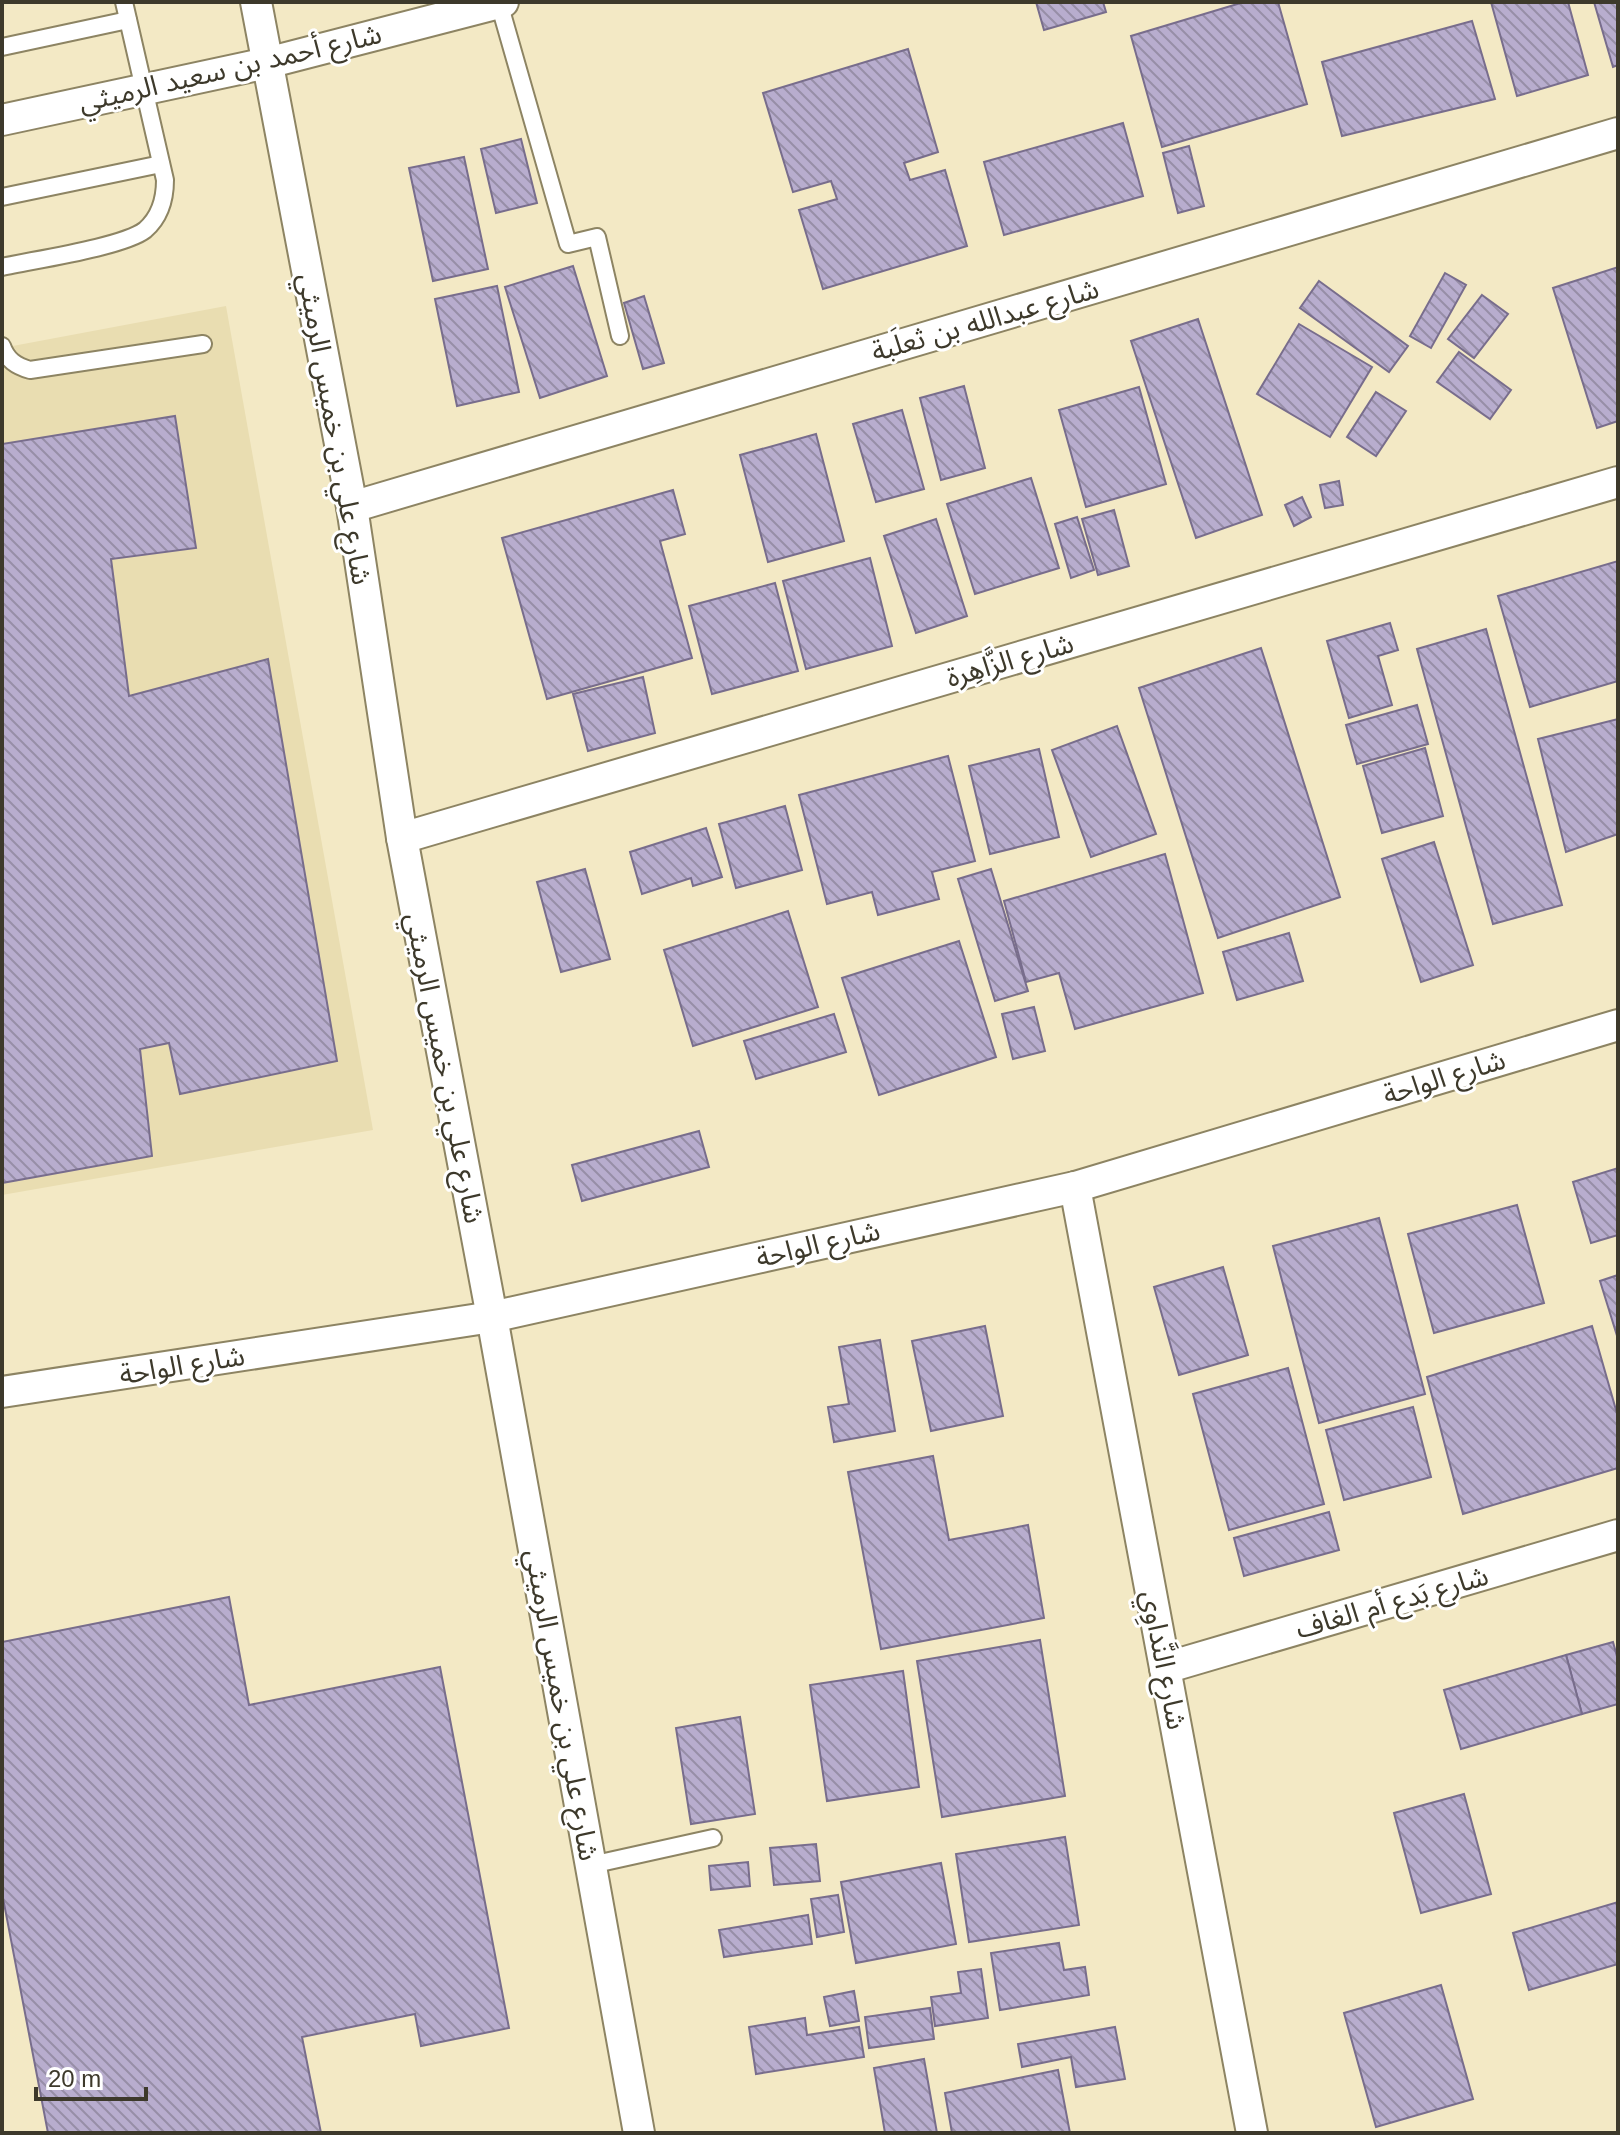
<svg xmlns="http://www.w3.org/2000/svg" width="1620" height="2135" font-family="Helvetica,'Noto Sans Arabic',sans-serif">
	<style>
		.built { fill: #e9ddb1 }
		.building { fill: url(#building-back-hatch); stroke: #786d8c; stroke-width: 2 }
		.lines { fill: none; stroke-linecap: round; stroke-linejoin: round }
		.lane-casing { stroke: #8d8463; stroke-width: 20 }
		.street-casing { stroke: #8d8463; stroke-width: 34 }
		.lane { stroke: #fff; stroke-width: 16 }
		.street { stroke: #fff; stroke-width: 30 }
		.labels { text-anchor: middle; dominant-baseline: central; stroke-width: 6; stroke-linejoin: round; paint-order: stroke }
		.street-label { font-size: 28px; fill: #3d392b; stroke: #fff }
	</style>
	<defs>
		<pattern id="building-back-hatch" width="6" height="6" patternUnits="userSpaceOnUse" patternTransform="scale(2)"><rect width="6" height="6" fill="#b8adce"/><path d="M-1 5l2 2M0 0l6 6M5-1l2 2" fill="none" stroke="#978ea7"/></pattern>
	</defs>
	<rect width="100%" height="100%" fill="#f3e9c5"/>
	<!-- built -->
	<polygon class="built" points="226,306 373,1130 2,1195 2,348"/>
	<!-- building -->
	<g class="building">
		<polygon points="1036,2 1103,2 1106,12 1044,30"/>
		<polygon points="1244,2 1278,2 1307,104 1162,147 1131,36"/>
		<polygon points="1491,2 1568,2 1588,75 1517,96"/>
		<polygon points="1594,2 1618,2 1618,65 1613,67"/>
		<polygon points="1472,21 1495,99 1342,136 1322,62"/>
		<polygon points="908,49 938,152 904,163 910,180 945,170 967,246 823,289 799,210 837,199 831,181 793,192 763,93"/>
		<polygon points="1123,123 1143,196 1004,235 984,162"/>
		<polygon points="521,139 537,203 496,213 481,149"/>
		<polygon points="1189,146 1204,206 1178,213 1163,153"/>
		<polygon points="464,157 488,269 433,281 409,168"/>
		<polygon points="573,266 607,376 540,398 505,287"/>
		<polygon points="1618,267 1618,421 1597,428 1553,288"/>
		<polygon points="1445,273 1466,285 1431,348 1410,336"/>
		<polygon points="1319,281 1408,346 1389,372 1300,308"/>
		<polygon points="497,286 519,392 457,406 435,299"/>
		<polygon points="1482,295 1508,314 1474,358 1448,339"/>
		<polygon points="644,296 664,363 643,369 624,303"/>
		<polygon points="1198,319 1262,515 1196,538 1131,341"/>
		<polygon points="1299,324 1372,367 1330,437 1257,394"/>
		<polygon points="1459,352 1511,390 1490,419 1437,382"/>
		<polygon points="964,386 985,468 941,480 920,398"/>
		<polygon points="1139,387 1166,484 1086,507 1059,410"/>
		<polygon points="1376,392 1406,411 1376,456 1347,437"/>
		<polygon points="902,410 924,489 876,502 853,424"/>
		<polygon points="175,416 196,548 111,559 129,696 268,659 337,1061 180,1094 169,1043 140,1049 152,1156 2,1183 2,444"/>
		<polygon points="816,434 844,541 768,562 740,455"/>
		<polygon points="1031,478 1059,568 975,594 947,504"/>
		<polygon points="1339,481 1343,505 1325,508 1320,485"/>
		<polygon points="673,490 685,534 660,541 692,658 547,699 502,538"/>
		<polygon points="1302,497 1311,517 1294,526 1285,505"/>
		<polygon points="1114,510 1129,566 1098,575 1082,519"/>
		<polygon points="1077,517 1094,570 1071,578 1055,524"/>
		<polygon points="936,519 967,616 916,633 884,536"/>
		<polygon points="870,558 892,646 806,669 783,581"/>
		<polygon points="1618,561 1618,681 1530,707 1498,596"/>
		<polygon points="775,583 798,671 712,694 689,606"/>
		<polygon points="1390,623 1398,650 1378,656 1392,705 1349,718 1327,641"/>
		<polygon points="1486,629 1562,905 1493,924 1417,649"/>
		<polygon points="1261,648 1340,897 1218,938 1139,688"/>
		<polygon points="643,677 655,733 588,751 573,694"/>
		<polygon points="1417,705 1428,744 1357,764 1346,725"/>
		<polygon points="1618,719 1618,834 1566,852 1538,739"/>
		<polygon points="1117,726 1156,834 1091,857 1052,750"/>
		<polygon points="1425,748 1443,816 1382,833 1363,766"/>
		<polygon points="1039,749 1059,837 990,854 969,766"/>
		<polygon points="948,756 975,861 932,872 939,899 878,915 872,892 827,904 799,795"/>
		<polygon points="785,806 802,870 736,888 719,824"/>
		<polygon points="706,828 722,877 693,886 691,878 642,894 630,852"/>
		<polygon points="1434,842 1473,965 1421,982 1382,859"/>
		<polygon points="1165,854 1203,993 1075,1029 1059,973 1026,982 1004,901"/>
		<polygon points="585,869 610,959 561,972 537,882"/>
		<polygon points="991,869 1028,991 995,1001 958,879"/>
		<polygon points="788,911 818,1007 693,1046 664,950"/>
		<polygon points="1289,933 1303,981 1237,1000 1223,952"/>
		<polygon points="959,941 996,1057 879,1095 842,978"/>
		<polygon points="1034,1007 1045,1051 1013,1059 1002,1014"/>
		<polygon points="834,1014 846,1052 756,1079 744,1041"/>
		<polygon points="699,1131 709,1167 582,1201 572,1165"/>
		<polygon points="1618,1168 1618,1235 1591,1243 1573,1182"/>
		<polygon points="1517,1205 1544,1303 1434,1333 1408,1234"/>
		<polygon points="1379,1218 1425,1394 1319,1423 1273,1246"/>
		<polygon points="1223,1267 1248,1355 1179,1375 1154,1287"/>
		<polygon points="1618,1275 1618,1339 1600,1281"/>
		<polygon points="985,1326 1003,1416 931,1431 912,1341"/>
		<polygon points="1592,1326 1618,1417 1618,1468 1463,1514 1427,1377"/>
		<polygon points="880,1340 895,1431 834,1442 828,1407 849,1404 839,1347"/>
		<polygon points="1288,1368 1324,1504 1229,1530 1193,1394"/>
		<polygon points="1413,1407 1431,1477 1344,1500 1326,1430"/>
		<polygon points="933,1456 949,1540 1028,1525 1044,1618 881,1649 848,1472"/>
		<polygon points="1329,1512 1339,1550 1244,1576 1234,1538"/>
		<polygon points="229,1597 249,1705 440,1667 509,2028 421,2046 415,2014 302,2037 321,2133 48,2133 2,1893 2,1642"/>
		<polygon points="1040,1640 1065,1796 942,1817 917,1661"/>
		<polygon points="1613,1642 1618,1660 1618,1704 1582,1714 1566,1655"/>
		<polygon points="1566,1655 1582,1714 1461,1749 1444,1690"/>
		<polygon points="903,1671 919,1787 827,1801 810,1685"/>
		<polygon points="740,1717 755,1814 691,1824 676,1728"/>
		<polygon points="1464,1794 1491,1894 1421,1913 1394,1813"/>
		<polygon points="1065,1837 1079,1925 969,1942 956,1854"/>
		<polygon points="816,1844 820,1881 774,1885 770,1848"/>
		<polygon points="748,1862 750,1886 711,1890 709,1866"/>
		<polygon points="941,1863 956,1944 856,1963 841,1882"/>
		<polygon points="838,1895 844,1932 817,1937 811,1899"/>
		<polygon points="1618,1902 1618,1964 1529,1990 1513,1933"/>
		<polygon points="808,1915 812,1944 724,1957 719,1930"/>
		<polygon points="1059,1943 1064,1970 1085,1967 1089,1995 1000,2010 991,1953"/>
		<polygon points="981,1969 988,2018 935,2026 931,1997 961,1993 958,1972"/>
		<polygon points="1441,1985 1473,2099 1376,2127 1344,2013"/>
		<polygon points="854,1991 859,2021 830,2026 824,1997"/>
		<polygon points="930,2008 934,2039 869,2048 865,2017"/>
		<polygon points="805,2018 807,2035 859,2027 864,2057 756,2074 749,2027"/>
		<polygon points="1115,2027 1125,2079 1076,2087 1071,2057 1022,2067 1018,2044"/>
		<polygon points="924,2059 937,2133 885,2133 874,2068"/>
		<polygon points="1058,2070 1070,2133 952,2133 945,2093"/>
	</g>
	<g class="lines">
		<!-- lane casing -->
		<g class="lane-casing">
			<g id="lane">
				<polyline points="499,3 568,244 597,237 620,336"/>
				<polyline points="2,47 128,20"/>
				<polyline points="2,197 161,164"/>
				<path d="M 2,267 C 33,260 123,247 145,230 C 160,217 165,199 165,180 L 124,2"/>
				<path d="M 2,346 C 7,360 16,366 30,370 L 203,344"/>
				<polyline points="591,1865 713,1838"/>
			</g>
		</g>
		<!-- street casing -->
		<g class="street-casing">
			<g id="street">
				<polyline points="256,2 352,507 402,838 492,1317 639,2133"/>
				<polyline points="2,120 267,63 503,2"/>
				<polyline points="352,507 1618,133"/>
				<polyline points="402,838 1618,482"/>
				<polyline points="1075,1187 1252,2133"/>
				<polyline points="2,1392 492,1317 1075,1187 1618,1025"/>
				<polyline points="1165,1668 1618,1535"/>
			</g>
		</g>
		<!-- lane -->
		<use href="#lane" class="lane"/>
		<!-- street -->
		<use href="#street" class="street"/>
	</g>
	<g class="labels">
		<!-- street labels -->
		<g class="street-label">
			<text transform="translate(230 68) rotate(-13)">شارع أحمد بن سعيد الرميثي</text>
			<text transform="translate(985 320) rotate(-16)">شارع عبدالله بن ثعلَبة</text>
			<text transform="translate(335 429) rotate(80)">شارع علي بن خميس الرميثي</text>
			<text transform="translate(1010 660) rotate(-16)">شارع الزَّاهِرة</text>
			<text transform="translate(445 1068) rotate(79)">شارع علي بن خميس الرميثي</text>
			<text transform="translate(1444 1077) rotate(-17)">شارع الواحة</text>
			<text transform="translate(818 1244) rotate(-13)">شارع الواحة</text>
			<text transform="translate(182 1365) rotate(-9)">شارع الواحة</text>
			<text transform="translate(1392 1602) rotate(-16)">شارع بَدع أم الغاف</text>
			<text transform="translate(1164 1660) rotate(79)">شارع النَّداوِي</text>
			<text transform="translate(562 1705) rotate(80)">شارع علي بن خميس الرميثي</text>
		</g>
	</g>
	<!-- border -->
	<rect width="1620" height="2135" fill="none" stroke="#3d392b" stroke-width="8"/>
	<!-- scale -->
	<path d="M36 2087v12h110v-12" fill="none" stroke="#3d392b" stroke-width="4"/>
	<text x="48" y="2087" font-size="24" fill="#3d392b" stroke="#ffffff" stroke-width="6" paint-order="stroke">20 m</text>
</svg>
